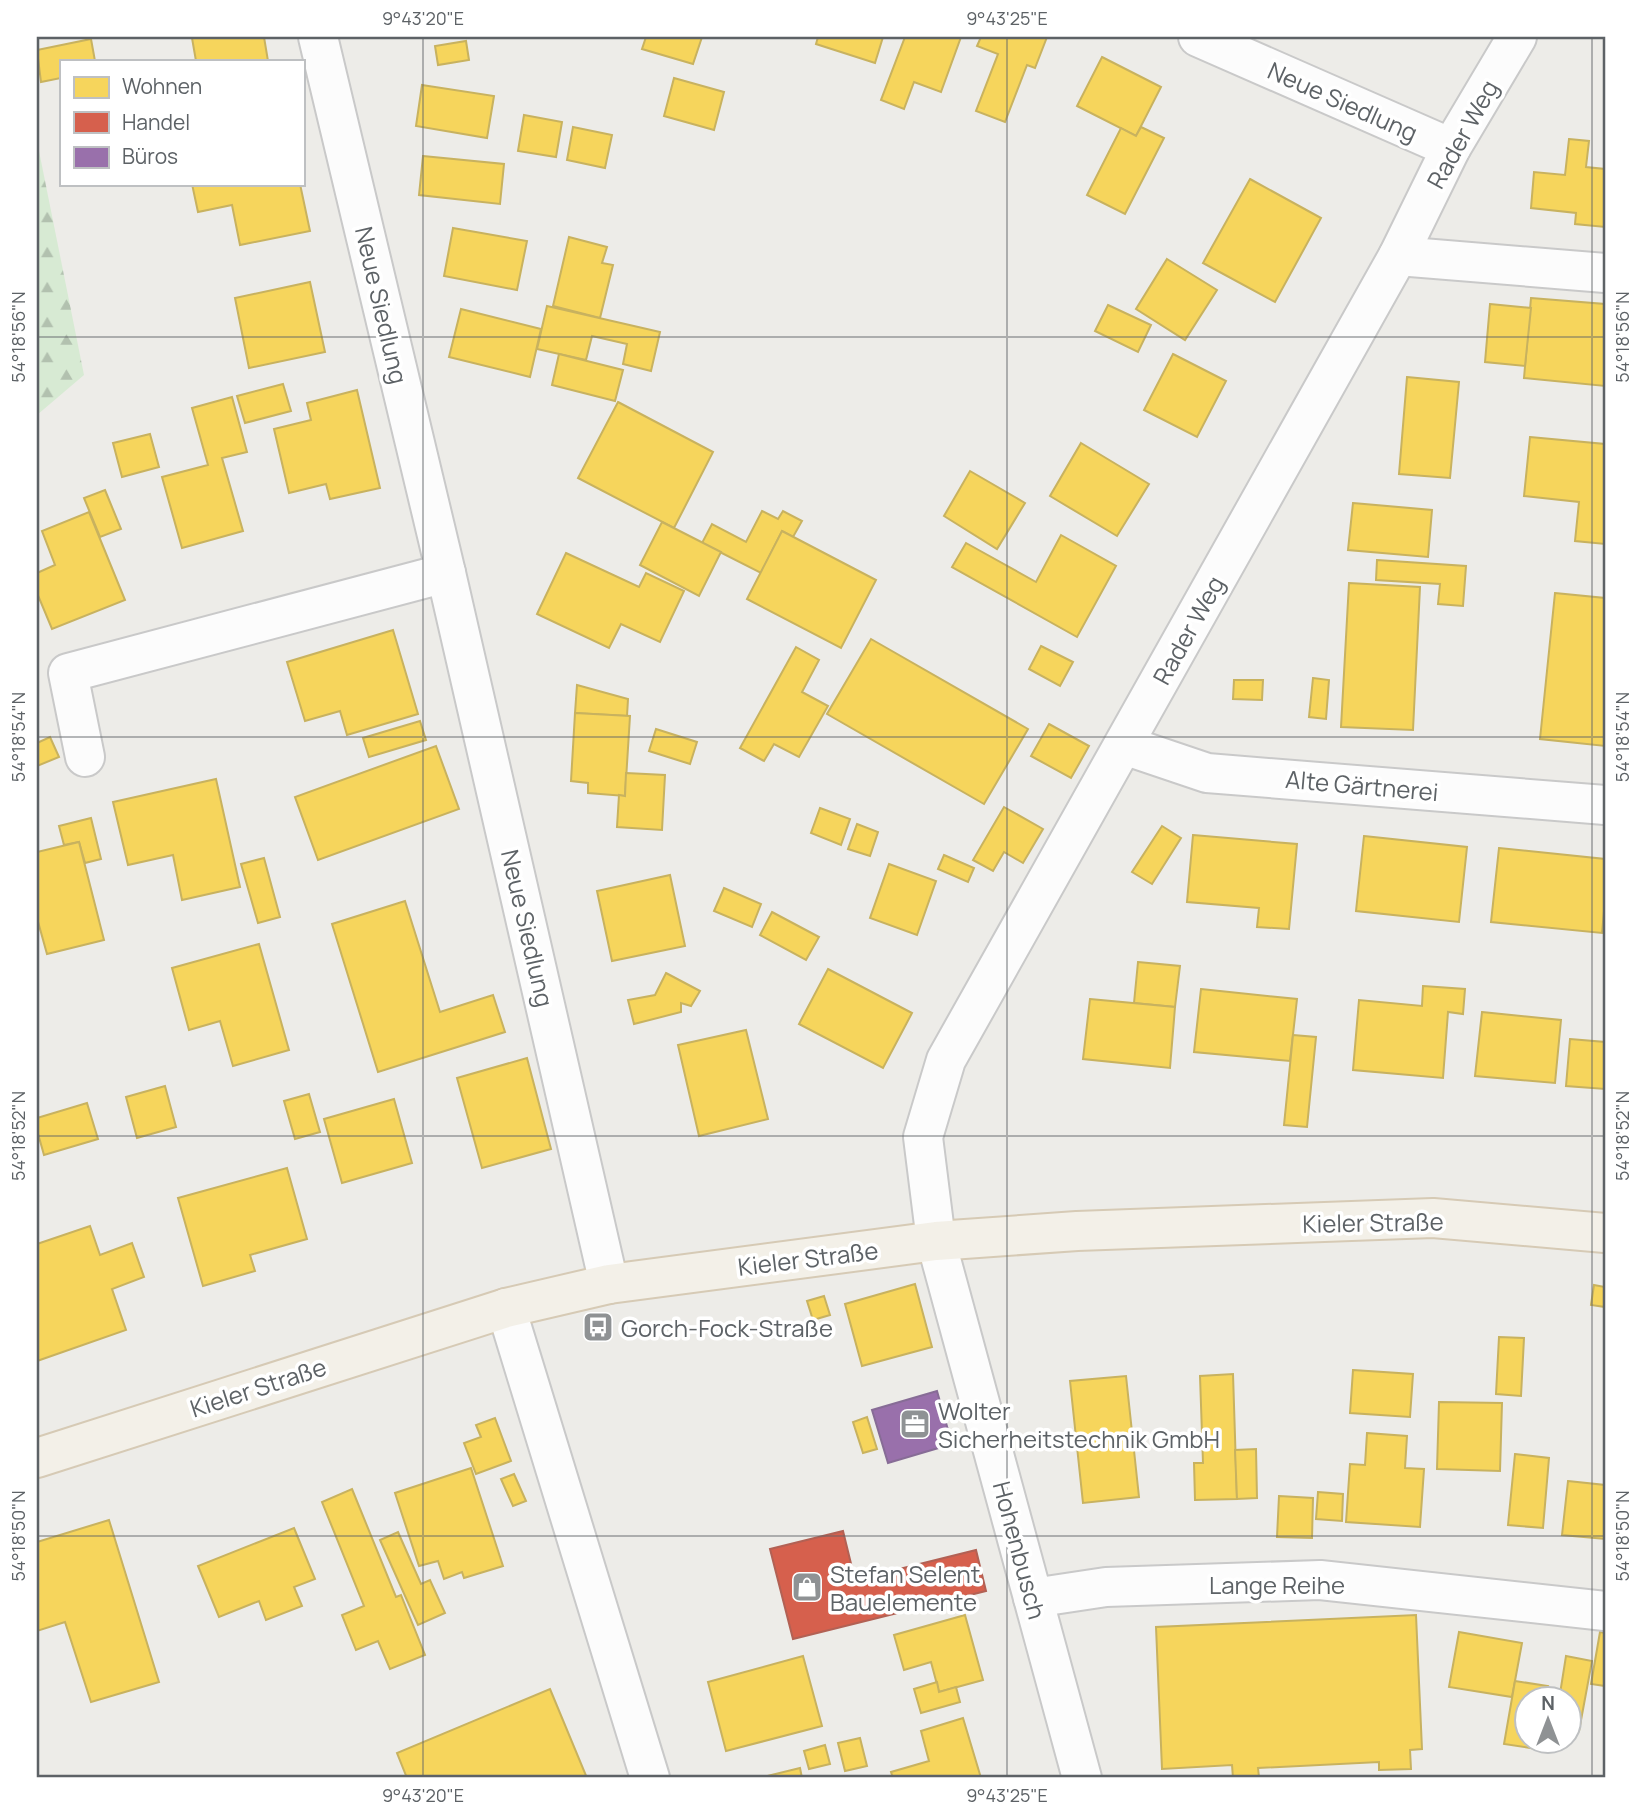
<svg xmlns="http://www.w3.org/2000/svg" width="1642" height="1815" font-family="Manrope,sans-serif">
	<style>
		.forest { fill: url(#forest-firs) }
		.homes { fill: #f6d55c; stroke: #c8b25f; stroke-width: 2 }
		.shops { fill: #d6604d; stroke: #b26154; stroke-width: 2 }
		.offices { fill: #9970ab; stroke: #876c96; stroke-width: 2 }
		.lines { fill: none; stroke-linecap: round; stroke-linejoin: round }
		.minor-casing { stroke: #c9c9c9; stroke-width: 42 }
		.major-casing { stroke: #d6cab5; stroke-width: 42 }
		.minor { stroke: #fcfcfc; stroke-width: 38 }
		.major { stroke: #f3f0e8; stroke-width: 38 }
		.ticks { fill: none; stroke: #5d6266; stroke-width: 2; stroke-opacity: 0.45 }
		.labels { text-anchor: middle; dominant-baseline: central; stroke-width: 7; stroke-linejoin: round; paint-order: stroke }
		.street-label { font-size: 24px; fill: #5d6266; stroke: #fff }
		.poi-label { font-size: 24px; fill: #5d6266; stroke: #fff; text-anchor: start }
		.neatline { fill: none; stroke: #5d6266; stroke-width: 2.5 }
		.ticks-label { font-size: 18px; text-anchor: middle; fill: #5d6266 }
	</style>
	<defs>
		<pattern id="forest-firs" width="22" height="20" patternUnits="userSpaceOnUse" patternTransform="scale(1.75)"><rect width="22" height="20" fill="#d7ead3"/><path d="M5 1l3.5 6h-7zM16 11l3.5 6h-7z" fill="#b2c1af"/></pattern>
	</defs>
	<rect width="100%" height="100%" fill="#edece8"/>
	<!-- forest -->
	<polygon class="forest" points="37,141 84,375 37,415"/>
	<!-- homes -->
	<g class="homes">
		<polygon points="197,37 264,37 268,61 196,61 192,38"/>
		<polygon points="646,37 702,37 693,64 642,49"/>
		<polygon points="818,37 883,37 875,63 816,44"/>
		<polygon points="905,37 961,37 941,92 914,82 904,109 881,100"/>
		<polygon points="981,37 1047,37 1035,68 1027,65 1005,122 976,111 998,54 977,46"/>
		<polygon points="91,39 95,61 61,61 61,78 41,82 37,50"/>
		<polygon points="466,41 469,60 438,65 435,46"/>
		<polygon points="1102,57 1161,87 1136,136 1077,106"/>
		<polygon points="674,78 724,92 714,130 664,116"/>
		<polygon points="422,85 494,96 487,138 416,126"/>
		<polygon points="524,115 562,122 556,157 518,151"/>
		<polygon points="573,127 612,135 605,168 567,160"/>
		<polygon points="1141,127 1164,138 1125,214 1087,195 1121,128 1136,136"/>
		<polygon points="1569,139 1589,141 1586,167 1605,169 1605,227 1575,224 1576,213 1531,208 1534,172 1565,175"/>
		<polygon points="423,156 504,164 500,204 419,195"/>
		<polygon points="1250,179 1321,218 1275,302 1203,263"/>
		<polygon points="192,184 300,184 310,231 240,245 232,205 198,212"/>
		<polygon points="453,228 527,241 517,290 444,276"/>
		<polygon points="569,237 607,247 602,263 613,265 600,318 553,306"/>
		<polygon points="1167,259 1217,290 1185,340 1136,309"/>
		<polygon points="310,282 325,352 249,368 235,298"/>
		<polygon points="1531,298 1605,304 1605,386 1524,378"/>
		<polygon points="1490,304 1531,308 1525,366 1485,362"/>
		<polygon points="1108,305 1151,325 1138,352 1095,331"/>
		<polygon points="547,306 660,332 651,371 623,364 627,344 592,336 586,360 537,349"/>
		<polygon points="461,309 541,329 530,377 449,357"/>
		<polygon points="559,354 623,370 615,401 552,385"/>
		<polygon points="1173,354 1226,381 1197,437 1144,410"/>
		<polygon points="1407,377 1459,382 1450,478 1399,474"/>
		<polygon points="283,384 291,411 245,423 237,396"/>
		<polygon points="357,390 380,488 330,499 326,484 289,493 274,429 311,420 307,403"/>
		<polygon points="232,397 247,452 222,458 243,531 182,548 162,477 208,465 192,408"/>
		<polygon points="618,402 713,452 674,528 578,478"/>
		<polygon points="150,434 159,467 122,477 113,443"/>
		<polygon points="1530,437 1605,444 1605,544 1575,541 1579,502 1524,496"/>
		<polygon points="1081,443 1149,484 1117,536 1050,496"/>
		<polygon points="970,471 1025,503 997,549 944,516"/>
		<polygon points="105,490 121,529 100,537 84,498"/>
		<polygon points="1353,503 1432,510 1428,557 1348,550"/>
		<polygon points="762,511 778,519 783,511 802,521 793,537 782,531 761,573 702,543 712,524 746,542"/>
		<polygon points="89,512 125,600 52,629 37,593 37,573 55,565 42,531"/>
		<polygon points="662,522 721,552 699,596 640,565"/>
		<polygon points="782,531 876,580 841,648 747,599"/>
		<polygon points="1061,535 1116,566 1077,637 952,567 966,543 1036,582"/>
		<polygon points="566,553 639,587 646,573 684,591 660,642 621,624 609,648 537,614"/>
		<polygon points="1377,560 1466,566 1463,606 1438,604 1440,584 1376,580"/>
		<polygon points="1349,583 1420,587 1413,730 1341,727"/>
		<polygon points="1555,593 1605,598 1605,746 1540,739"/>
		<polygon points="393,630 418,714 347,735 340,711 305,721 287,662"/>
		<polygon points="871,639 1028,729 984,804 827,714"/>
		<polygon points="1041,646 1073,662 1060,686 1029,669"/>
		<polygon points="796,647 819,660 802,692 828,706 799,757 774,744 764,761 740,748"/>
		<polygon points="1313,678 1329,680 1326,719 1309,717"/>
		<polygon points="1234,680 1263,680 1262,700 1233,699"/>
		<polygon points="577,685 628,699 627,716 575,713"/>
		<polygon points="575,713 630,716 625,796 588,793 588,783 571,781"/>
		<polygon points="420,721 426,740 369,757 363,738"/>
		<polygon points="1049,724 1089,746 1071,778 1031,756"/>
		<polygon points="656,729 697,742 690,764 649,751"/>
		<polygon points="50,737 59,757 37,766 37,743"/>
		<polygon points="436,746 459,809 318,860 295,797"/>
		<polygon points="626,773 665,775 662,830 617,827 619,795 625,796"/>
		<polygon points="216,779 240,887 182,900 173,855 128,865 113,802"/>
		<polygon points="1004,807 1043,829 1023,863 1004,852 993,871 973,860"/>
		<polygon points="820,808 850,819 841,845 811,833"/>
		<polygon points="91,818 101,859 85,863 79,842 64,845 59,826"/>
		<polygon points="857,824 878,832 870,856 848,849"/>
		<polygon points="1162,826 1181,838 1152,884 1132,872"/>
		<polygon points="1193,835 1297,844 1289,929 1257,927 1259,908 1187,902"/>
		<polygon points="1364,836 1467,847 1459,922 1356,911"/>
		<polygon points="79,842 104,940 47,954 37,918 37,852"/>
		<polygon points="1499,848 1605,859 1605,900 1602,933 1491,922"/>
		<polygon points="944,855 974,868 968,882 938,869"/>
		<polygon points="264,858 280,917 258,923 241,864"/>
		<polygon points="889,864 936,881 917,935 870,918"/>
		<polygon points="670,875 685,946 612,961 597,891"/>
		<polygon points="724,888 761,904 752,927 714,911"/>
		<polygon points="405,901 440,1012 493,995 505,1032 378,1072 332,924"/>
		<polygon points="772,912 819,937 806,960 760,935"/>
		<polygon points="259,944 289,1050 233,1066 220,1021 189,1030 172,968"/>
		<polygon points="1138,962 1180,966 1175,1007 1134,1003"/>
		<polygon points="828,969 912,1013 883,1068 799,1024"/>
		<polygon points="666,973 700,991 691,1006 681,1003 681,1012 634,1024 628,1000 655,995"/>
		<polygon points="1423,986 1465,989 1463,1014 1448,1012 1443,1078 1353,1070 1359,1000 1422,1006"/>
		<polygon points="1201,989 1297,999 1290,1061 1194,1052"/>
		<polygon points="1090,999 1175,1007 1170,1068 1083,1059"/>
		<polygon points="1482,1012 1561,1020 1555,1083 1475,1076"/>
		<polygon points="746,1030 768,1119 699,1136 678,1045"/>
		<polygon points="1293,1035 1316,1037 1307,1127 1284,1125"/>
		<polygon points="1570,1039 1605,1042 1605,1089 1566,1086"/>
		<polygon points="527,1058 551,1149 482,1168 457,1078"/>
		<polygon points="165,1086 176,1127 137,1138 126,1097"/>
		<polygon points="309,1094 320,1132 295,1139 284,1101"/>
		<polygon points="394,1099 412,1163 342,1183 324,1119"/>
		<polygon points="87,1103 98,1139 44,1155 37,1130 37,1118"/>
		<polygon points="287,1168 307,1239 250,1255 255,1271 203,1286 178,1198"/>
		<polygon points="90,1226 100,1255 132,1243 144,1277 112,1289 126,1330 37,1361 37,1244"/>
		<polygon points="915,1284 932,1347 862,1366 845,1304"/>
		<polygon points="1594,1285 1605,1287 1605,1307 1591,1305"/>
		<polygon points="824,1296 830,1315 813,1320 807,1301"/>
		<polygon points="1499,1337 1524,1338 1521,1396 1496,1394"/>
		<polygon points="1353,1370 1413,1374 1410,1417 1350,1413"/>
		<polygon points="1233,1374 1237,1499 1195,1500 1194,1463 1203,1463 1200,1376"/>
		<polygon points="1126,1376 1139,1497 1083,1503 1070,1381"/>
		<polygon points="1439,1402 1502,1403 1500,1471 1437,1469"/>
		<polygon points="867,1417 877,1449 863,1453 853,1422"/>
		<polygon points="495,1418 511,1461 476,1474 464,1443 481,1437 476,1425"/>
		<polygon points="1367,1433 1407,1436 1405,1468 1424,1469 1420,1527 1346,1522 1350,1464 1365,1465"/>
		<polygon points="1256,1449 1257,1498 1237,1499 1235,1450"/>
		<polygon points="1515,1454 1549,1458 1543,1528 1508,1525"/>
		<polygon points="471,1468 503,1566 464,1578 462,1572 444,1579 438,1561 419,1566 395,1493"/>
		<polygon points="514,1474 526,1501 513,1506 501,1479"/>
		<polygon points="1568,1481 1605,1485 1605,1539 1562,1535"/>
		<polygon points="352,1489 396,1597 401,1595 425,1655 390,1669 378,1641 356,1650 342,1615 364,1606 322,1502"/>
		<polygon points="1318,1492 1343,1494 1342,1521 1316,1519"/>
		<polygon points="1279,1496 1313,1498 1312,1538 1277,1537"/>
		<polygon points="109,1520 159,1682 91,1702 65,1622 37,1631 37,1542"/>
		<polygon points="294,1528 315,1579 294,1587 302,1606 266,1620 259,1601 219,1617 198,1566"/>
		<polygon points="398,1532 421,1584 430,1580 445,1613 418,1625 380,1540"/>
		<polygon points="965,1615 983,1680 939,1692 931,1662 904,1670 894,1635"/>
		<polygon points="1416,1615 1422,1749 1410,1750 1411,1769 1379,1770 1379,1762 1258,1768 1259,1777 1233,1778 1232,1765 1162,1769 1156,1627"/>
		<polygon points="1459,1632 1522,1643 1512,1697 1449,1687"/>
		<polygon points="1600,1632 1605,1633 1605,1686 1591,1684"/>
		<polygon points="803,1656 822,1726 726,1751 708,1682"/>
		<polygon points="1566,1656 1592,1661 1579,1731 1568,1729 1568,1700 1559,1700"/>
		<polygon points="1515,1681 1548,1686 1545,1700 1526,1700 1526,1742 1538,1742 1537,1749 1504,1744"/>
		<polygon points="937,1682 939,1692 956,1687 960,1702 921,1713 914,1689"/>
		<polygon points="550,1689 587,1778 407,1778 397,1753"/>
		<polygon points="963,1718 981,1778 893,1778 891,1772 929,1761 921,1731"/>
		<polygon points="860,1738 867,1766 845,1771 838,1743"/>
		<polygon points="825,1745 830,1764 809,1769 804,1751"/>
		<polygon points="800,1768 802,1778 759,1778"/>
	</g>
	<!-- shops -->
	<polygon class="shops" points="843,1531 855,1580 976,1550 986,1591 793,1639 770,1549"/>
	<!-- offices -->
	<polygon class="offices" points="937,1391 952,1444 888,1463 872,1410"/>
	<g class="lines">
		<!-- minor casing -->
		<g class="minor-casing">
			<g id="minor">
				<polyline points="318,37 446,573 609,1284"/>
				<polyline points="1198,37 1451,148"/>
				<polyline points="1398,256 1605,273"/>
				<polyline points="1124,745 1207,773 1605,805"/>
				<polyline points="85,757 68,673 446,573"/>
				<polyline points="506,1308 650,1778"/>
				<polyline points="1033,1598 1106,1587 1320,1580 1605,1611"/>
				<polyline points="1082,1778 936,1241 923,1137 946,1060 1398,256 1451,148 1517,37"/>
			</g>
		</g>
		<!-- major casing -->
		<g class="major-casing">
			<polyline id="major" points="37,1458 506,1308 609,1284 936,1241 1077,1231 1433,1218 1605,1233"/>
		</g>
		<!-- minor -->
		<use href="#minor" class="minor"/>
		<!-- major -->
		<use href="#major" class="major"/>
	</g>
	<!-- ticks -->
	<path class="ticks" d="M 423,37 L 423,1778M 1007,37 L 1007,1778M 1592,37 L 1592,1778M 37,337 L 1605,337M 37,737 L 1605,737M 37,1136 L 1605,1136M 37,1536 L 1605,1536"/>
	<!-- icons -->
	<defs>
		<g id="bus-square" transform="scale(1.575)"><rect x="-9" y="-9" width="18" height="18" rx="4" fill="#8f9294" stroke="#fff"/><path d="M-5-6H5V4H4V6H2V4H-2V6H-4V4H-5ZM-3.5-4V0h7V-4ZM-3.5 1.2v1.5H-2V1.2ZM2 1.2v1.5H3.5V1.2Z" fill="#fff"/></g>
		<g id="office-square" transform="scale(1.575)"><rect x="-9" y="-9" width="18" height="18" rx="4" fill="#8f9294" stroke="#fff"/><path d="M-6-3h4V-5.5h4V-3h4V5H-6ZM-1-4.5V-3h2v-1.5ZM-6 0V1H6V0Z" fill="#fff"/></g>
		<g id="shop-square" transform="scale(1.575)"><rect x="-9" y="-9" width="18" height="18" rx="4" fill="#8f9294" stroke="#fff"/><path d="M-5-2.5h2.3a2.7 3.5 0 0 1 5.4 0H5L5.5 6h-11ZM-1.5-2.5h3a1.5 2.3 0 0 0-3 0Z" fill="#fff"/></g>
	</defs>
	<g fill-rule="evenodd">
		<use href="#bus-square" x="598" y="1327"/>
		<use href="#office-square" x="915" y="1424"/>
		<use href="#shop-square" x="807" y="1587"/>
	</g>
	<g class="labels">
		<!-- street labels -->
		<g class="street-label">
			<text transform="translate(1343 101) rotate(24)">Neue Siedlung</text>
			<text transform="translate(1462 134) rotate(-61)">Rader Weg</text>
			<text transform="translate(382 305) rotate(77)">Neue Siedlung</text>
			<text transform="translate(1188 630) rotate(-61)">Rader Weg</text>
			<text transform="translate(1362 785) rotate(5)">Alte Gärtnerei</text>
			<text transform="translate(528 928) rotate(77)">Neue Siedlung</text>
			<text transform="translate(1373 1222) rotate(-1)">Kieler Straße</text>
			<text transform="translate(808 1258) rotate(-7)">Kieler Straße</text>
			<text transform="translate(258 1387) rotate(-18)">Kieler Straße</text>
			<text transform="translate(1020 1550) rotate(75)">Hohenbusch</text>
			<text x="1277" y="1584">Lange Reihe</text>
		</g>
		<!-- poi labels -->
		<g class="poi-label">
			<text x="621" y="1327">Gorch-Fock-Straße</text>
			<text x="938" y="1410">Wolter<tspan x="938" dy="28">Sicherheitstechnik GmbH</tspan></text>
			<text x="830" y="1573">Stefan Selent<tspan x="830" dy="28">Bauelemente</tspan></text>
		</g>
	</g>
	<!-- border -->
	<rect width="1642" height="1815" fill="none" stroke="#ffffff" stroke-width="77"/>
	<!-- legend -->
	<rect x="60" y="60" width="245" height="126" fill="#ffffff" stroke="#bec0c2" stroke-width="2"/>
	<rect x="74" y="77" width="35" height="21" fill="#f6d55c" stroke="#bec0c2" stroke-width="2"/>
	<text x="122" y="94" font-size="21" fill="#5d6266">Wohnen</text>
	<rect x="74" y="112" width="35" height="21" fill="#d6604d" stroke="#bec0c2" stroke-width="2"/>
	<text x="122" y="130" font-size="21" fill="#5d6266">Handel</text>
	<rect x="74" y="147" width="35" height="21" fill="#9970ab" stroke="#bec0c2" stroke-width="2"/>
	<text x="122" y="164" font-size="21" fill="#5d6266">Büros</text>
	<!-- north arrow -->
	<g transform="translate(1548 1720)"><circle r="33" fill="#ffffff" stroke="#bec0c2" stroke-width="2"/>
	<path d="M0-5L12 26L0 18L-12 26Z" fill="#8f9294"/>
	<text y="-10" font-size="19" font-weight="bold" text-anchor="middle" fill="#5d6266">N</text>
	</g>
	<rect x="38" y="38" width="1566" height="1738" class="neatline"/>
	<g class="ticks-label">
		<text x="423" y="25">9°43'20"E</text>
		<text x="1007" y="25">9°43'25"E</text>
		<text transform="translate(19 337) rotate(-90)" y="6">54°18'56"N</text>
		<text transform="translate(1623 337) rotate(-90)" y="6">54°18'56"N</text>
		<text transform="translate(19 737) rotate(-90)" y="6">54°18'54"N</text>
		<text transform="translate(1623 737) rotate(-90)" y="6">54°18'54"N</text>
		<text transform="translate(19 1136) rotate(-90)" y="6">54°18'52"N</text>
		<text transform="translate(1623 1136) rotate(-90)" y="6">54°18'52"N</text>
		<text transform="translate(19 1536) rotate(-90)" y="6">54°18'50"N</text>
		<text transform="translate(1623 1536) rotate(-90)" y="6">54°18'50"N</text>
		<text x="423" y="1802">9°43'20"E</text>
		<text x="1007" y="1802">9°43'25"E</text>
	</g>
</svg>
